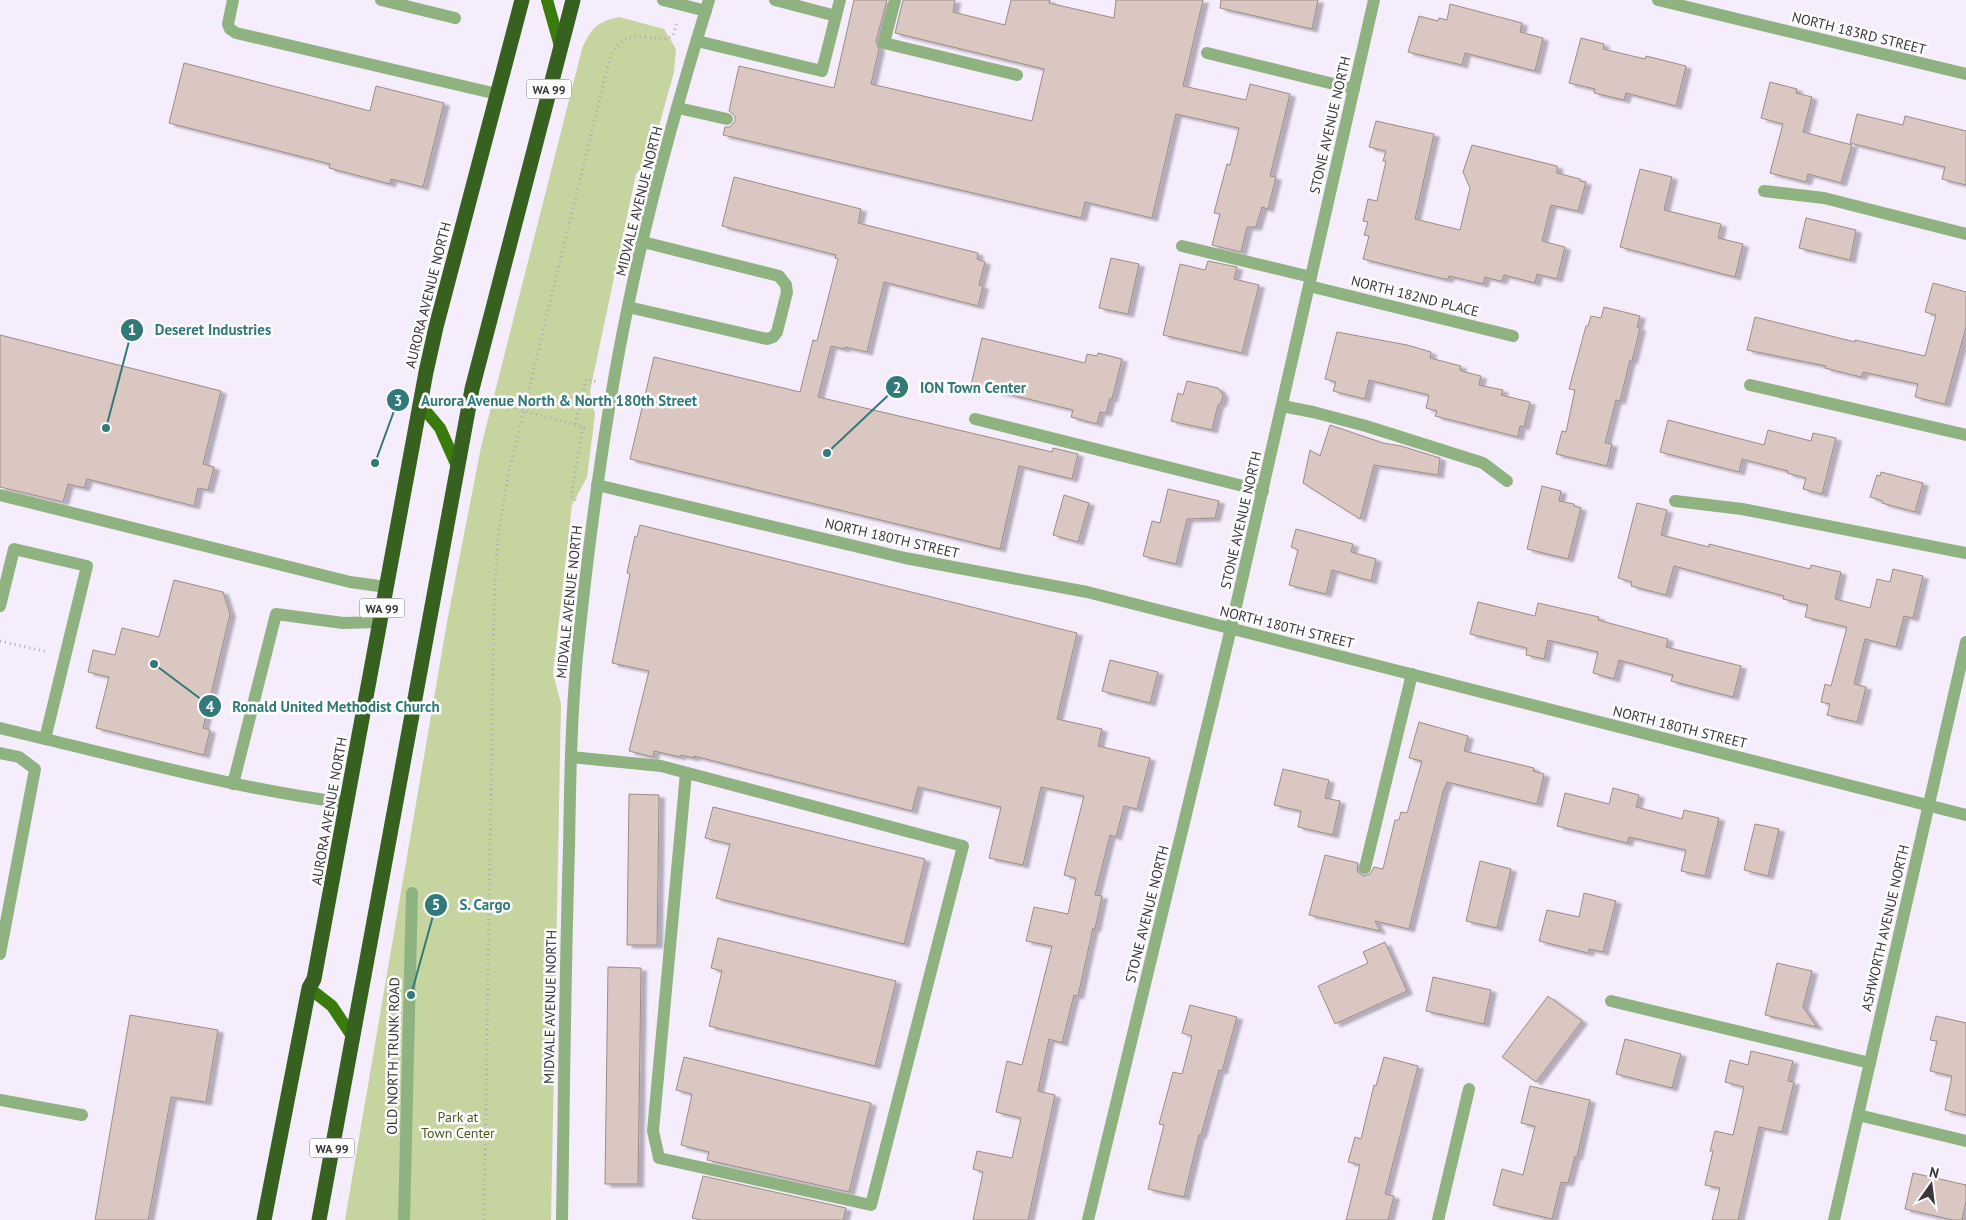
<svg xmlns="http://www.w3.org/2000/svg" width="1966" height="1220" font-family="'PT Sans',sans-serif">
	<style>
		.green { fill: #c6d49f }
		.building { fill: #dac7c1; stroke: #9d8c86; filter: url(#shadow) }
		.lines { fill: none; stroke-linecap: round; stroke-linejoin: round }
		.path { stroke: #b0a9b6; stroke-width: 3; stroke-dasharray: 1 4; stroke-linecap: butt }
		.minor { stroke: #8fb380; stroke-width: 12 }
		.major { stroke: #3a7c0b; stroke-width: 12 }
		.highway { stroke: #36611f; stroke-width: 15 }
		.labels { text-anchor: middle; dominant-baseline: central; stroke-width: 5; stroke-linejoin: round; paint-order: stroke }
		.shield { fill: #fdfdfd; stroke: #747276; stroke-width: 1 }
		.shield-label { font-size: 12px; font-weight: bold; fill: #3a363c }
		.street-label { font-size: 14px; fill: #3a363c; stroke: #fdfdfd }
		.park-label { font-size: 14px; fill: #4d5b1a; stroke: #fdfdfd }
		.leader { fill: none; stroke: #317a79; stroke-width: 2 }
		.callout-dot { fill: #317a79; stroke: #fdfdfd; stroke-width: 2 }
		.mark-label { font-size: 15px; text-anchor: middle; font-weight: bold; fill: #fff }
		.callout-label { font-size: 15px; text-anchor: middle; font-weight: bold; fill: #317a79; stroke: #fdfdfd; stroke-width: 5; stroke-linejoin: round; paint-order: stroke }
	</style>
	<defs>
		<filter id="shadow"><feDropShadow dx="5.5" dy="3" stdDeviation="1" flood-color="#0004"/></filter>
	</defs>
	<rect width="100%" height="100%" fill="#f5ecfc"/>
	<!-- green -->
	<path class="green" d="M 619,17 L 664,29 L 676,49 L 674,72 L 650,158 L 636,174 L 590,391 L 595,415 L 587,477 L 572,505 L 553,673 L 561,704 L 551,1220 L 345,1220 L 447,622 L 481,447 L 582,49 C 591,28 597,22 619,17 Z"/>
	<!-- building -->
	<g class="building">
		<polygon points="854,0 887,0 876,41 879,49 871,84 1032,121 1044,69 895,33 903,0 955,0 953,12 1005,25 1011,0 1050,0 1049,3 1114,18 1116,0 1203,0 1183,86 1246,100 1250,84 1290,94 1270,176 1276,177 1268,209 1262,207 1256,227 1247,227 1241,252 1212,245 1220,214 1214,213 1227,164 1230,165 1239,128 1176,114 1152,218 1085,202 1081,218 723,135 725,127 730,127 735,121 735,116 729,111 739,66 834,88"/>
		<polygon points="1221,0 1318,0 1312,29 1220,8"/>
		<polygon points="1450,4 1522,23 1520,32 1543,38 1535,71 1465,53 1462,65 1408,52 1419,16 1438,21 1439,18 1447,20"/>
		<polygon points="1581,38 1604,44 1603,49 1645,59 1646,56 1686,66 1676,106 1626,93 1624,100 1594,93 1595,89 1569,83"/>
		<polygon points="184,63 370,111 376,86 444,103 423,187 391,179 390,184 329,168 330,164 169,123"/>
		<polygon points="1770,82 1797,89 1796,93 1812,97 1803,132 1852,145 1841,183 1808,174 1806,182 1770,173 1783,124 1761,118"/>
		<polygon points="1857,114 1903,125 1905,116 1966,131 1966,185 1942,179 1945,167 1850,143"/>
		<polygon points="1376,121 1434,134 1415,219 1460,230 1470,188 1463,172 1472,145 1557,166 1557,173 1580,179 1580,181 1586,182 1578,211 1551,205 1542,241 1565,247 1557,279 1537,274 1535,283 1504,275 1502,280 1500,281 1485,277 1483,284 1449,276 1448,279 1444,279 1363,259 1369,236 1364,235 1368,222 1363,221 1368,199 1377,201 1386,161 1383,161 1386,151 1369,147"/>
		<polygon points="1640,169 1672,177 1664,210 1721,224 1718,238 1743,244 1735,277 1620,247"/>
		<polygon points="734,177 861,209 858,223 978,253 977,259 985,262 979,285 983,286 978,306 884,282 867,352 845,347 845,349 831,346 818,397 1052,452 1053,448 1078,454 1072,479 1019,466 1000,549 630,459 654,357 800,392 813,340 817,341 838,259 835,258 836,255 722,226"/>
		<polygon points="1806,218 1856,230 1850,260 1799,248"/>
		<polygon points="1111,258 1139,264 1128,314 1099,308"/>
		<polygon points="1208,261 1237,267 1234,279 1259,285 1242,353 1163,335 1180,264 1205,270"/>
		<polygon points="1933,283 1966,292 1966,327 1945,404 1915,397 1918,384 1863,372 1861,377 1825,368 1826,366 1747,350 1755,317 1855,342 1855,340 1925,356 1936,315 1925,312"/>
		<polygon points="1604,307 1640,316 1637,327 1640,328 1632,361 1630,360 1620,401 1616,400 1605,443 1612,444 1607,466 1556,454 1562,431 1566,432 1575,390 1569,389 1586,326 1588,326 1591,316 1601,318"/>
		<polygon points="1337,332 1407,345 1431,352 1430,358 1461,366 1460,370 1465,372 1481,376 1479,385 1503,390 1501,395 1530,402 1524,427 1520,426 1518,437 1435,416 1437,411 1426,408 1429,395 1369,380 1365,399 1333,391 1336,382 1325,379"/>
		<polygon points="0,335 221,391 203,464 214,467 208,490 198,488 194,506 87,479 84,488 68,484 63,502 0,487"/>
		<polygon points="982,338 1085,363 1087,354 1097,356 1098,353 1122,359 1112,399 1110,398 1106,413 1100,412 1097,424 1071,417 1073,410 971,385"/>
		<polygon points="1187,381 1218,388 1223,395 1221,403 1218,405 1212,430 1171,421 1178,393 1183,395"/>
		<polygon points="1668,420 1764,445 1768,430 1811,441 1813,433 1836,438 1822,494 1803,489 1806,478 1787,473 1788,471 1742,459 1739,472 1660,452"/>
		<polygon points="1330,425 1383,443 1401,446 1440,458 1438,475 1374,465 1360,519 1303,483 1310,450 1320,456"/>
		<polygon points="1881,472 1923,483 1915,512 1882,503 1883,501 1870,497 1877,475 1880,476"/>
		<polygon points="1542,486 1561,491 1559,501 1574,504 1574,506 1581,508 1568,559 1527,549"/>
		<polygon points="1168,489 1219,501 1215,518 1187,519 1176,564 1143,556 1152,521 1160,523"/>
		<polygon points="1064,495 1089,503 1078,542 1053,535"/>
		<polygon points="1637,503 1667,510 1661,535 1709,547 1709,544 1810,569 1811,565 1841,572 1835,599 1870,608 1877,579 1890,582 1893,569 1923,576 1913,618 1904,616 1896,647 1865,639 1854,684 1866,687 1857,722 1827,715 1830,704 1821,702 1825,684 1831,686 1847,627 1805,617 1808,605 1783,599 1784,596 1674,566 1666,595 1631,586 1632,582 1618,578"/>
		<polygon points="640,525 1077,633 1057,719 1102,729 1098,746 1150,758 1137,809 1124,806 1116,837 1110,835 1095,895 1102,896 1095,929 1093,928 1078,996 1074,995 1062,1043 1049,1039 1038,1091 1055,1095 1028,1220 973,1220 983,1172 973,1169 977,1151 1012,1158 1021,1118 996,1112 1007,1061 1022,1065 1052,946 1026,941 1034,907 1068,914 1076,878 1064,875 1084,796 1041,787 1023,865 989,858 1001,807 918,787 912,811 694,756 694,758 681,755 680,757 654,751 653,757 629,751 649,671 612,663 630,574 627,573 635,536 637,537"/>
		<polygon points="1296,529 1353,544 1351,552 1376,559 1371,581 1332,570 1326,594 1289,585 1298,550 1291,547"/>
		<polygon points="174,580 223,592 230,614 203,728 210,730 204,755 96,728 109,677 88,672 93,650 115,655 122,628 159,637"/>
		<polygon points="1478,602 1535,616 1538,603 1599,617 1598,620 1668,639 1666,647 1741,666 1733,697 1671,681 1673,675 1619,660 1614,679 1593,673 1598,652 1548,640 1544,659 1526,655 1527,648 1470,634"/>
		<polygon points="1110,660 1158,672 1150,703 1102,691"/>
		<polygon points="1419,722 1468,736 1464,751 1534,768 1533,771 1544,774 1537,804 1447,782 1445,788 1444,788 1409,929 1375,921 1380,931 1309,915 1325,855 1358,863 1357,871 1363,876 1370,874 1374,867 1383,869 1395,820 1399,820 1401,812 1407,813 1422,761 1409,758"/>
		<polygon points="1283,769 1329,780 1325,798 1340,801 1333,835 1298,827 1301,811 1274,805"/>
		<polygon points="1613,788 1639,795 1636,807 1682,819 1684,810 1719,818 1705,876 1681,871 1686,850 1629,837 1627,843 1557,826 1565,793 1609,804"/>
		<polygon points="629,794 659,795 657,945 627,945"/>
		<polygon points="713,807 925,859 904,944 716,898 730,844 705,838"/>
		<polygon points="1755,824 1779,829 1768,876 1744,870"/>
		<polygon points="1480,861 1511,869 1497,928 1466,921"/>
		<polygon points="1584,893 1616,901 1603,952 1589,949 1588,953 1539,941 1547,910 1579,917"/>
		<polygon points="718,938 896,981 875,1066 709,1026 722,971 711,968"/>
		<polygon points="1385,942 1407,991 1335,1024 1318,986 1368,963 1363,952"/>
		<polygon points="1777,963 1812,971 1803,1007 1817,1027 1765,1015"/>
		<polygon points="608,967 641,968 638,1184 605,1184"/>
		<polygon points="1433,977 1491,990 1484,1024 1426,1011"/>
		<polygon points="1548,996 1582,1021 1536,1082 1502,1057"/>
		<polygon points="1190,1005 1237,1017 1222,1071 1219,1070 1201,1135 1199,1135 1184,1197 1148,1189 1164,1125 1159,1124 1173,1072 1182,1074 1192,1036 1182,1033"/>
		<polygon points="130,1015 218,1030 206,1102 171,1097 148,1220 95,1220"/>
		<polygon points="1936,1016 1966,1023 1966,1115 1945,1110 1952,1076 1930,1071 1937,1041 1930,1040"/>
		<polygon points="1625,1039 1681,1054 1672,1088 1616,1074"/>
		<polygon points="1751,1051 1793,1061 1788,1081 1794,1082 1782,1132 1759,1127 1738,1220 1712,1220 1720,1188 1705,1185 1713,1151 1710,1151 1715,1131 1733,1135 1744,1087 1725,1082 1730,1060 1748,1065"/>
		<polygon points="684,1057 871,1103 849,1192 707,1160 709,1152 681,1145 692,1094 676,1090"/>
		<polygon points="1384,1057 1418,1066 1385,1194 1394,1196 1388,1220 1346,1220 1360,1165 1348,1162 1355,1137 1361,1139 1374,1085 1376,1086"/>
		<polygon points="1530,1086 1590,1100 1577,1157 1575,1156 1568,1183 1561,1182 1552,1219 1493,1205 1502,1169 1523,1175 1535,1126 1521,1123"/>
		<polygon points="1913,1173 1966,1185 1966,1201 1962,1220 1953,1220 1905,1209"/>
		<polygon points="703,1176 846,1208 843,1220 702,1220 692,1218"/>
	</g>
	<g class="lines">
		<!-- path -->
		<g class="path">
			<polyline points="499,399 524,411 588,428"/>
			<polyline points="575,424 586,379 597,382"/>
			<polyline points="576,500 571,496 583,427"/>
			<polyline points="0,641 48,652"/>
			<path d="M 484,1220 L 494,605 L 498,536 L 509,471 L 605,77 C 612,52 614,34 647,37 C 658,38 662,41 673,36 L 677,22"/>
		</g>
		<!-- minor -->
		<g class="minor">
			<polyline points="233,0 228,24 230,29 236,33 497,94"/>
			<polyline points="381,0 455,18"/>
			<polyline points="663,0 706,11"/>
			<polyline points="775,0 836,16"/>
			<polyline points="895,0 884,43 1017,75"/>
			<polyline points="1658,0 1966,74"/>
			<polyline points="697,41 822,71 840,0"/>
			<polyline points="1207,53 1354,89"/>
			<polyline points="678,108 727,119"/>
			<polyline points="1764,191 1824,198 1966,234"/>
			<polyline points="1182,246 1311,277"/>
			<polyline points="1309,286 1513,336"/>
			<polyline points="628,307 767,339 773,337 777,332 787,292 786,285 779,276 643,242"/>
			<polyline points="1750,385 1966,435"/>
			<polyline points="1282,406 1313,412 1366,426 1483,463 1507,481"/>
			<polyline points="975,419 1263,491"/>
			<polyline points="597,485 905,558 1087,592 1966,815"/>
			<polyline points="0,495 350,582 386,587"/>
			<polyline points="1675,501 1742,509 1966,553"/>
			<path d="M 0,606 L 14,549 L 87,566 L 45,739 C 145,763 245,790 347,803"/>
			<polyline points="0,728 45,739"/>
			<polyline points="0,753 19,757 35,769 0,954"/>
			<polyline points="571,757 661,766 963,846 871,1205 659,1158 653,1131 686,773"/>
			<polyline points="233,784 276,614 343,623 379,622"/>
			<polyline points="1365,868 1412,674"/>
			<polyline points="1611,1001 1870,1063"/>
			<polyline points="0,1100 82,1115"/>
			<polyline points="1858,1115 1966,1141"/>
			<polyline points="404,1220 412,893"/>
			<path d="M 562,1220 C 564,1096 565,972 569,848 C 570,784 571,719 577,656 C 589,538 604,421 628,306 C 649,203 678,100 709,0"/>
			<polyline points="1088,1220 1231,628 1374,0"/>
			<polyline points="1438,1220 1469,1089"/>
			<polyline points="1834,1220 1966,642"/>
		</g>
		<!-- major -->
		<g class="major">
			<polyline points="547,0 560,46"/>
			<polyline points="419,403 440,428 457,466"/>
			<polyline points="309,988 332,1006 352,1036"/>
		</g>
		<!-- highway -->
		<g class="highway">
			<polyline points="264,1220 309,988 314,979 426,372 436,327 522,0"/>
			<polyline points="319,1220 472,389 573,0"/>
		</g>
	</g>
	<g class="labels">
		<!-- shield labels -->
		<g class="shield">
			<rect x="526.5" y="79.5" width="45" height="19" rx="4"/>
			<rect x="359.5" y="598.5" width="45" height="19" rx="4"/>
			<rect x="309.5" y="1138.5" width="45" height="19" rx="4"/>
		</g>
		<g class="shield-label">
			<text x="549" y="89">WA 99</text>
			<text x="382" y="608">WA 99</text>
			<text x="332" y="1148">WA 99</text>
		</g>
		<!-- street labels -->
		<g class="street-label">
			<text transform="translate(1859 33) rotate(14)">NORTH 183RD STREET</text>
			<text transform="translate(1330 125) rotate(-77)">STONE AVENUE NORTH</text>
			<text transform="translate(639 201) rotate(-76)">MIDVALE AVENUE NORTH</text>
			<text transform="translate(428 295) rotate(-76)">AURORA AVENUE NORTH</text>
			<text transform="translate(1415 296) rotate(14)">NORTH 182ND PLACE</text>
			<text transform="translate(1241 520) rotate(-77)">STONE AVENUE NORTH</text>
			<text transform="translate(892 538) rotate(13)">NORTH 180TH STREET</text>
			<text transform="translate(569 602) rotate(-84)">MIDVALE AVENUE NORTH</text>
			<text transform="translate(1287 627) rotate(14)">NORTH 180TH STREET</text>
			<text transform="translate(1680 727) rotate(14)">NORTH 180TH STREET</text>
			<text transform="translate(329 811) rotate(-80)">AURORA AVENUE NORTH</text>
			<text transform="translate(1147 914) rotate(-76)">STONE AVENUE NORTH</text>
			<text transform="translate(1885 928) rotate(-77)">ASHWORTH AVENUE NORTH</text>
			<text transform="translate(550 1007) rotate(-89)">MIDVALE AVENUE NORTH</text>
			<text transform="translate(393 1056) rotate(-89)">OLD NORTH TRUNK ROAD</text>
		</g>
		<!-- park labels -->
		<g class="park-label">
			<text x="458" y="1117">Park at<tspan x="458" dy="16">Town Center</tspan></text>
		</g>
	</g>
	<!-- callouts -->
	<path class="leader" d="M106 428L132 330M827 453L897 387M375 463L398 400M154 664L210 706M411 995L436 905"/>
	<g class="callout-dot">
		<circle cx="106" cy="428" r="5"/>
		<circle cx="827" cy="453" r="5"/>
		<circle cx="375" cy="463" r="5"/>
		<circle cx="154" cy="664" r="5"/>
		<circle cx="411" cy="995" r="5"/>
		<circle cx="132" cy="330" r="12"/>
		<circle cx="897" cy="387" r="12"/>
		<circle cx="398" cy="400" r="12"/>
		<circle cx="210" cy="706" r="12"/>
		<circle cx="436" cy="905" r="12"/>
	</g>
	<g class="mark-label">
		<text x="132" y="335">1</text>
		<text x="897" y="393">2</text>
		<text x="398" y="406">3</text>
		<text x="210" y="712">4</text>
		<text x="436" y="910">5</text>
	</g>
	<g class="callout-label">
		<text x="213" y="335">Deseret Industries</text>
		<text x="973" y="393">ION Town Center</text>
		<text x="559" y="406">Aurora Avenue North &amp; North 180th Street</text>
		<text x="336" y="712">Ronald United Methodist Church</text>
		<text x="485" y="910">S. Cargo</text>
	</g>
	<!-- north arrow -->
	<g transform="translate(1931 1185) rotate(14)" stroke="#fdfdfd" stroke-width="4" paint-order="stroke">
	<path d="M0-4L9 19L0 12L-9 19Z" fill="#3a363c"/>
	<text y="-8" font-size="14" font-weight="bold" text-anchor="middle" fill="#3a363c">N</text>
	</g>
</svg>
